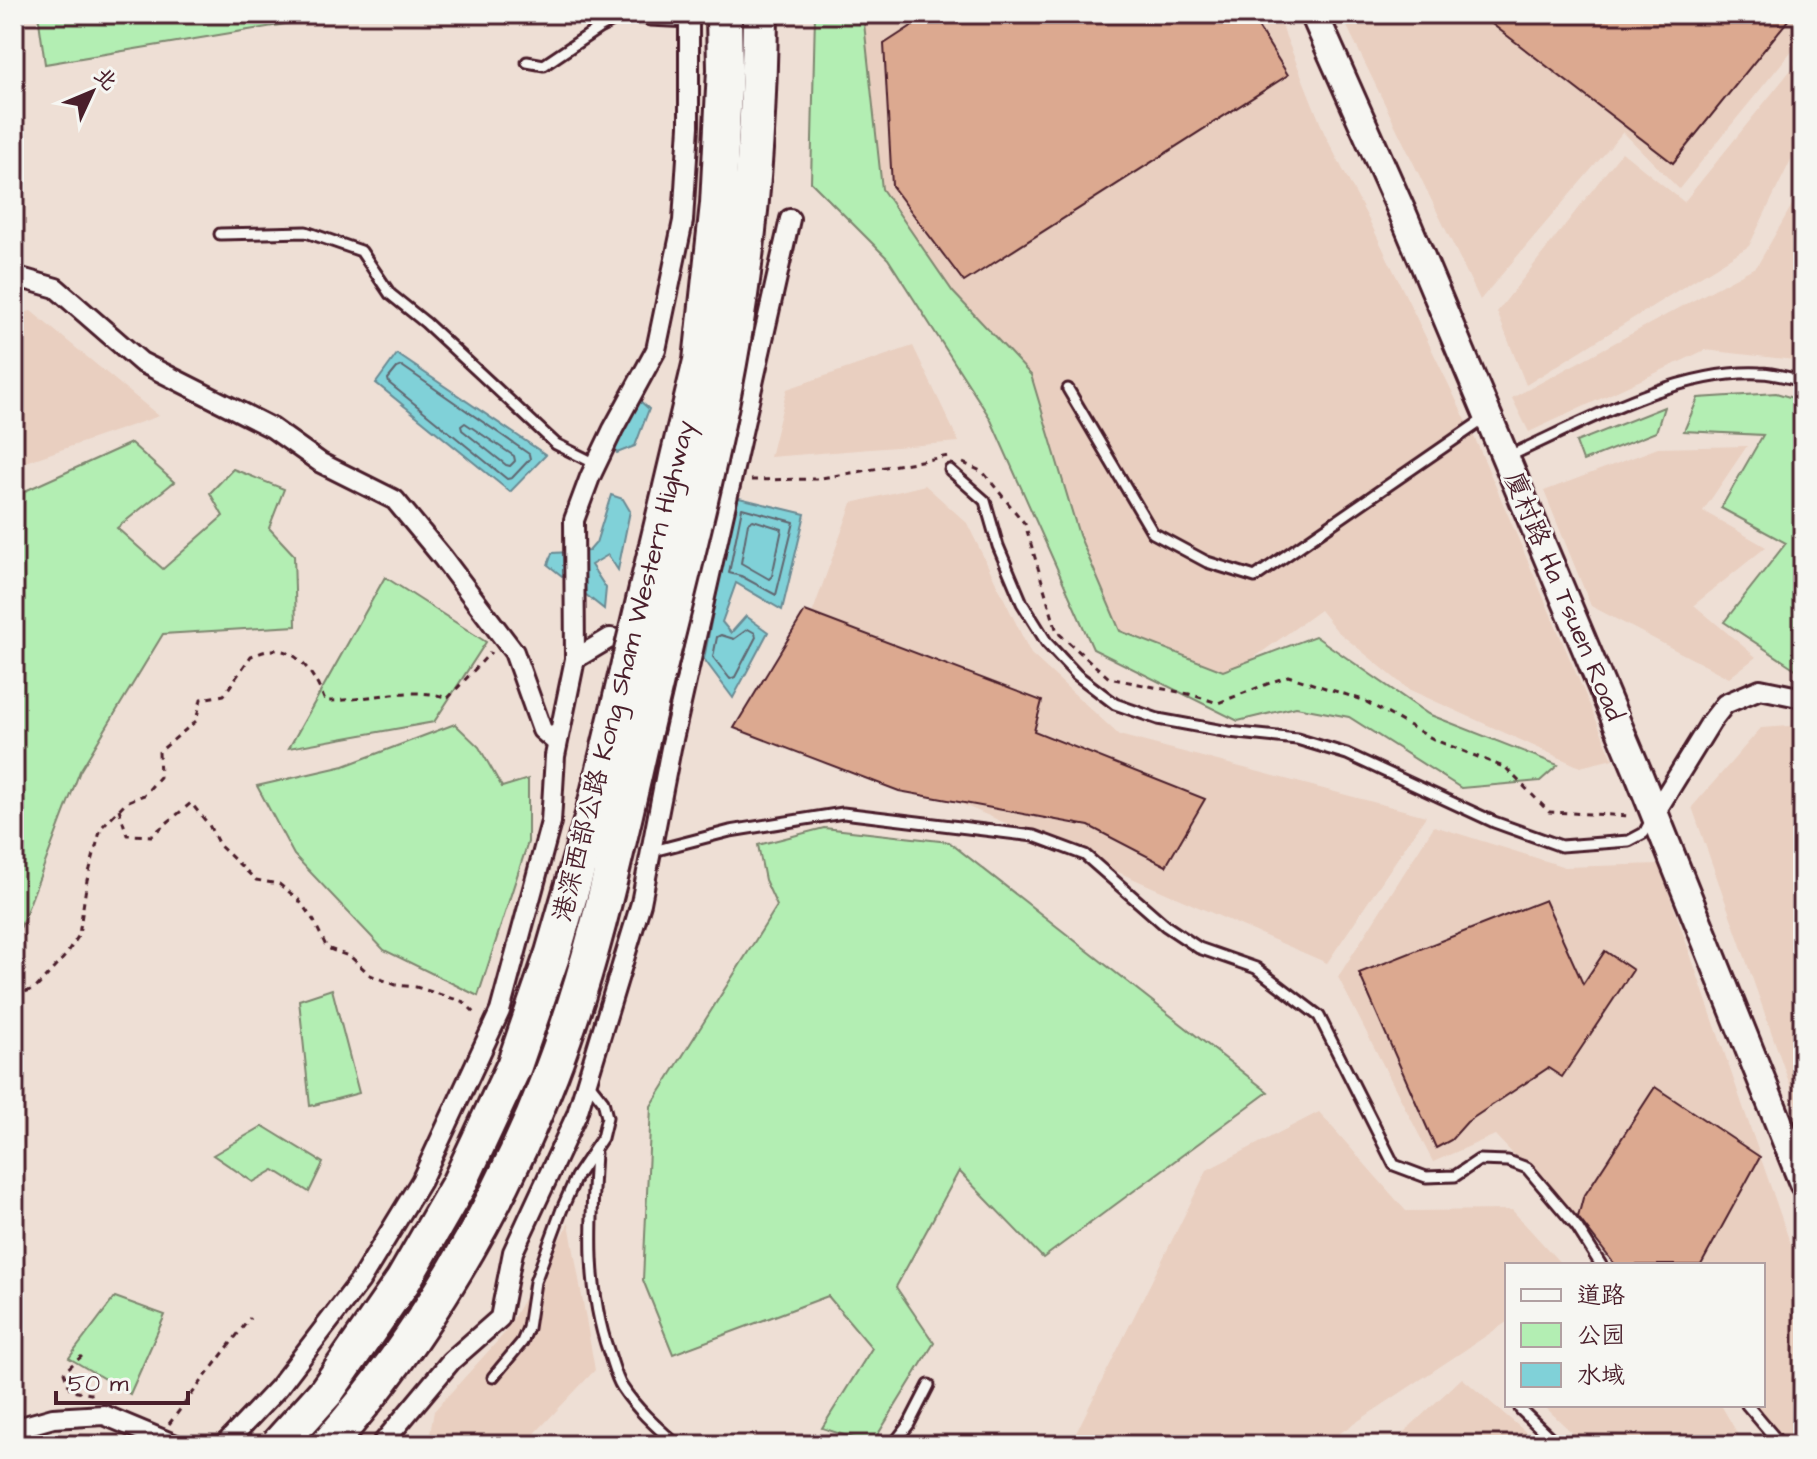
<svg xmlns="http://www.w3.org/2000/svg" width="1817" height="1459" font-family="'Architects Daughter','LXGW WenKai TC',sans-serif">
	<style>
		.built { fill: #e9cfc0 }
		.green { fill: #b3eeb3; stroke: #7e866f; stroke-width: 2 }
		.water { fill: #80d1d8; stroke: #6a8a93; stroke-width: 2 }
		.lines { fill: none; stroke-linecap: round; stroke-linejoin: round }
		.shore { stroke: #606670; stroke-width: 2 }
		.building { fill: #dca990; stroke: #4a1f2b; stroke-width: 2 }
		.lane-casing { stroke: #4a1f2b; stroke-width: 15 }
		.street-casing { stroke: #4a1f2b; stroke-width: 24 }
		.secondary-casing { stroke: #4a1f2b; stroke-width: 32 }
		.path { stroke: #4a1f2b; stroke-width: 3; stroke-dasharray: 6 6; stroke-linecap: butt }
		.lane { stroke: #f6f6f2; stroke-width: 9 }
		.street { stroke: #f6f6f2; stroke-width: 18 }
		.secondary { stroke: #f6f6f2; stroke-width: 26 }
		.highway-bridge-casing { stroke: #4a1f2b; stroke-width: 40; stroke-linecap: butt }
		.highway-bridge { stroke: #f6f6f2; stroke-width: 34 }
		.labels { text-anchor: middle; dominant-baseline: central; stroke-width: 6; stroke-linejoin: round; paint-order: stroke }
		.street-label { font-size: 26px; fill: #4a1f2b; stroke: #f6f6f2 }
	</style>
	<rect width="100%" height="100%" fill="#eedfd5"/>
	<filter id="ink" filterUnits="userSpaceOnUse"><feTurbulence type="fractalNoise" baseFrequency=".0125" numOctaves="2"/><feDisplacementMap in="SourceGraphic" scale="16" xChannelSelector="R" yChannelSelector="G"/><feConvolveMatrix kernelMatrix="1 2 1 2 8 2 1 2 1" color-interpolation-filters="sRGB"/></filter>
	<g filter="url(#ink)">
		<!-- built -->
		<g class="built">
			<polygon points="847,14 1277,14 1325,135 1371,224 1477,443 1613,759 1580,767 1408,689 1337,631 1320,610 1215,686 1099,628 1008,433 863,181"/>
			<polygon points="1341,14 1803,14 1803,37 1679,189 1623,132 1480,300"/>
			<polygon points="1803,55 1803,135 1749,246 1526,385 1497,312 1622,152 1684,202"/>
			<polygon points="1803,186 1803,361 1705,350 1529,432 1512,398 1757,266"/>
			<polygon points="31,311 159,416 14,466 14,316"/>
			<polygon points="913,346 959,442 770,457 787,389"/>
			<polygon points="1747,446 1703,511 1766,547 1694,605 1756,657 1729,678 1591,606 1544,491 1658,448"/>
			<polygon points="925,485 967,523 1031,654 1119,735 1426,816 1327,963 773,722 852,503"/>
			<polygon points="1803,725 1803,1122 1692,807 1761,728"/>
			<polygon points="1434,826 1565,867 1659,864 1803,1280 1803,1445 1789,1445 1751,1405 1763,1405 1763,1265 1619,1265 1495,1135 1433,1162 1338,977"/>
			<polygon points="1319,1112 1406,1211 1512,1210 1562,1265 1507,1265 1507,1322 1322,1445 1269,1445 1259,1434 1242,1445 1070,1445 1207,1170"/>
			<polygon points="569,1223 595,1370 524,1445 428,1445 434,1411 503,1335"/>
			<polygon points="1462,1378 1541,1445 1390,1445"/>
			<polygon points="1543,1405 1721,1405 1744,1445 1585,1445"/>
		</g>
		<!-- green -->
		<g class="green">
			<polygon points="38,14 345,14 45,64"/>
			<polygon points="815,14 863,14 882,189 953,292 1031,375 1079,535 1120,631 1223,671 1315,636 1428,714 1558,765 1540,781 1461,788 1349,717 1296,707 1238,721 1093,649 990,418 888,259 811,182"/>
			<polygon points="1776,393 1803,401 1803,674 1724,622 1786,543 1721,508 1763,435 1684,431 1698,398"/>
			<polygon points="1664,407 1656,432 1583,461 1576,442"/>
			<polygon points="131,443 174,482 117,528 163,569 223,516 210,493 233,469 284,489 269,528 294,555 296,626 163,634 80,771 18,934 14,938 14,496"/>
			<polygon points="385,577 486,642 434,722 289,748"/>
			<polygon points="455,724 479,747 502,787 528,779 528,842 478,996 384,950 294,855 257,786 344,766"/>
			<polygon points="824,828 949,842 1268,1092 1043,1258 959,1171 896,1287 934,1343 872,1444 822,1428 872,1348 828,1296 673,1354 643,1280 651,1106 777,906 765,880 758,845"/>
			<polygon points="332,989 359,1093 310,1106 299,1000"/>
			<polygon points="263,1126 323,1163 309,1192 274,1170 253,1182 213,1155"/>
			<polygon points="115,1297 165,1315 130,1394 69,1358"/>
		</g>
		<!-- water -->
		<g class="water">
			<polygon points="397,354 546,455 510,492 376,383"/>
			<polygon points="639,400 649,409 635,446 617,453 606,430"/>
			<polygon points="611,495 623,499 630,511 618,570 608,555 591,565 606,588 604,609 548,565 552,553 589,551 596,543"/>
			<polygon points="735,497 805,514 782,610 736,583 722,622 731,633 746,616 768,632 733,698 704,659"/>
		</g>
		<g class="lines">
			<!-- shore -->
			<g class="shore">
				<polygon points="402,366 529,454 530,459 512,478 507,479 389,383 388,379 397,368"/>
				<polygon points="465,423 514,456 515,461 510,466 506,465 462,430 461,426"/>
				<polygon points="742,508 794,522 776,595 741,576 729,573"/>
				<polygon points="753,520 782,529 772,576 769,579 741,563 748,523"/>
				<polygon points="748,629 755,633 756,637 735,677 730,679 713,657 717,637 721,635 734,639"/>
			</g>
		</g>
		<!-- building -->
		<g class="building">
			<polygon points="930,14 1250,14 1288,75 964,282 892,186 884,44"/>
			<polygon points="1479,14 1793,14 1673,163"/>
			<polygon points="805,611 1042,701 1034,731 1205,799 1166,866 1089,826 899,791 734,728"/>
			<polygon points="1545,900 1583,984 1605,951 1633,970 1562,1077 1548,1068 1467,1122 1451,1140 1436,1148 1359,973"/>
			<polygon points="1655,1087 1760,1157 1701,1265 1615,1265 1578,1217 1583,1198"/>
		</g>
		<g class="lines">
			<!-- lane casing -->
			<g class="lane-casing">
				<g id="lane">
					<polyline points="634,14 650,20 689,22"/>
					<polyline points="527,62 544,65 599,28 626,14"/>
					<polyline points="220,234 306,232 361,251 390,294 426,323 556,444 596,464"/>
					<polyline points="1068,389 1153,533 1207,562 1255,577 1487,417"/>
					<path d="M 1509,456 C 1582,423 1678,369 1760,373 C 1774,373 1789,378 1803,381"/>
					<polyline points="950,470 985,501 998,546 1022,603 1047,643 1077,675 1115,704 1158,719 1229,732 1297,739 1347,754 1494,822 1561,846 1629,841 1644,833 1652,818"/>
					<polyline points="653,851 730,831 843,813 1034,836 1085,855 1166,926 1199,948 1256,968 1319,1016 1394,1165 1426,1177 1455,1176 1479,1160 1508,1161 1527,1168 1577,1227 1601,1265"/>
					<path d="M 595,1153 C 591,1221 586,1288 609,1353 C 613,1364 616,1378 622,1387 C 637,1410 658,1428 677,1445"/>
					<polyline points="493,1377 522,1342 528,1328 535,1282 562,1209 576,1177 602,1138 607,1117 603,1101 588,1082"/>
					<polyline points="1747,1405 1781,1445"/>
					<polyline points="1520,1409 1558,1445"/>
					<polyline points="893,1445 909,1424 929,1385"/>
				</g>
			</g>
			<!-- street casing -->
			<g class="street-casing">
				<g id="street">
					<polyline points="14,276 56,288 141,362 272,428 321,463 395,500 443,558 514,652 542,730 557,743"/>
					<polyline points="575,659 610,638 642,643"/>
					<polyline points="1655,813 1711,722 1725,704 1760,689 1803,698"/>
					<polyline points="14,1429 53,1418 104,1415 176,1445"/>
					<polyline points="224,1445 278,1388 360,1281 421,1181 500,1011 551,822 555,756 575,659 574,520 590,477 613,429 656,350 683,221 689,126 689,22"/>
					<polyline points="381,1445 451,1361 500,1318 513,1252 577,1114 641,903 671,748 790,219"/>
				</g>
			</g>
			<!-- secondary casing -->
			<g class="secondary-casing">
				<polyline id="secondary" points="1314,14 1403,214 1639,775 1803,1183"/>
			</g>
			<!-- path -->
			<g class="path">
				<polyline points="963,463 983,472 1025,524 1057,632 1109,678 1189,694 1218,703 1288,676 1363,700 1435,740 1506,768 1549,812 1632,816"/>
				<polyline points="751,480 816,479 949,456"/>
				<polyline points="119,809 127,835 151,836 191,803 209,825 219,845 256,880 279,884 298,899 314,921 327,948 351,957 370,975 396,985 416,987 464,1002 478,1016"/>
				<path d="M 14,996 L 36,988 L 66,955 L 79,935 L 87,880 L 101,828 L 126,802 L 144,795 L 160,777 L 159,752 L 196,721 L 201,699 L 224,695 L 251,656 C 258,654 269,649 277,650 C 302,652 317,681 325,701 C 368,701 407,685 448,698 L 491,652"/>
				<polyline points="82,1356 64,1372 71,1391 91,1394 92,1397"/>
				<polyline points="169,1424 250,1318"/>
			</g>
			<!-- lane -->
			<use href="#lane" class="lane"/>
			<!-- street -->
			<use href="#street" class="street"/>
			<!-- secondary -->
			<use href="#secondary" class="secondary"/>
			<!-- highway-bridge casing -->
			<g class="highway-bridge-casing">
				<g id="highway-bridge">
					<polyline points="278,1445 326,1392 403,1281 459,1184 514,1066 553,953 593,815 701,361 718,204 725,70 724,14"/>
					<path d="M 328,1445 C 423,1337 499,1208 551,1073 C 601,943 626,803 659,668 C 684,567 710,466 729,363 C 750,248 759,131 760,14"/>
				</g>
			</g>
			<!-- highway-bridge -->
			<use href="#highway-bridge" class="highway-bridge"/>
		</g>
	</g>
	<g class="labels">
		<!-- street labels -->
		<g class="street-label">
			<text transform="translate(1564 596) rotate(67)">廈村路 Ha Tsuen Road</text>
			<text transform="translate(624 671) rotate(-76)">港深西部公路 Kong Sham Western Highway</text>
		</g>
	</g>
	<!-- margin -->
	<rect width="1817" height="1459" fill="none" stroke="#f6f6f2" stroke-width="48"/>
	<rect x="24" y="24" width="1769" height="1411" fill="none" stroke="#4a1f2b" stroke-width="3" filter="url(#ink)"/>
	<!-- legend -->
	<rect x="1505" y="1263" width="260" height="144" fill="#f6f6f2" stroke="#b1a0a2" stroke-width="2"/>
	<rect x="1521" y="1289" width="40" height="12" fill="#f6f6f2" stroke="#b1a0a2" stroke-width="2"/>
	<text x="1577" y="1303" font-size="24" fill="#4a1f2b">道路</text>
	<rect x="1521" y="1323" width="40" height="24" fill="#b3eeb3" stroke="#b1a0a2" stroke-width="2"/>
	<text x="1577" y="1343" font-size="24" fill="#4a1f2b">公园</text>
	<rect x="1521" y="1363" width="40" height="24" fill="#80d1d8" stroke="#b1a0a2" stroke-width="2"/>
	<text x="1577" y="1383" font-size="24" fill="#4a1f2b">水域</text>
	<!-- north arrow -->
	<g transform="translate(92 92) rotate(46)" stroke="#f6f6f2" stroke-width="6" paint-order="stroke">
	<path d="M0-6L14 30L0 20L-14 30Z" fill="#4a1f2b"/>
	<text y="-12" font-size="22" font-weight="bold" text-anchor="middle" fill="#4a1f2b">北</text>
	</g>
	<!-- scale -->
	<path d="M56 1391v12h132v-12" fill="none" stroke="#4a1f2b" stroke-width="4"/>
	<text x="68" y="1391" font-size="24" fill="#4a1f2b" stroke="#f6f6f2" stroke-width="6" paint-order="stroke">50 m</text>
</svg>
